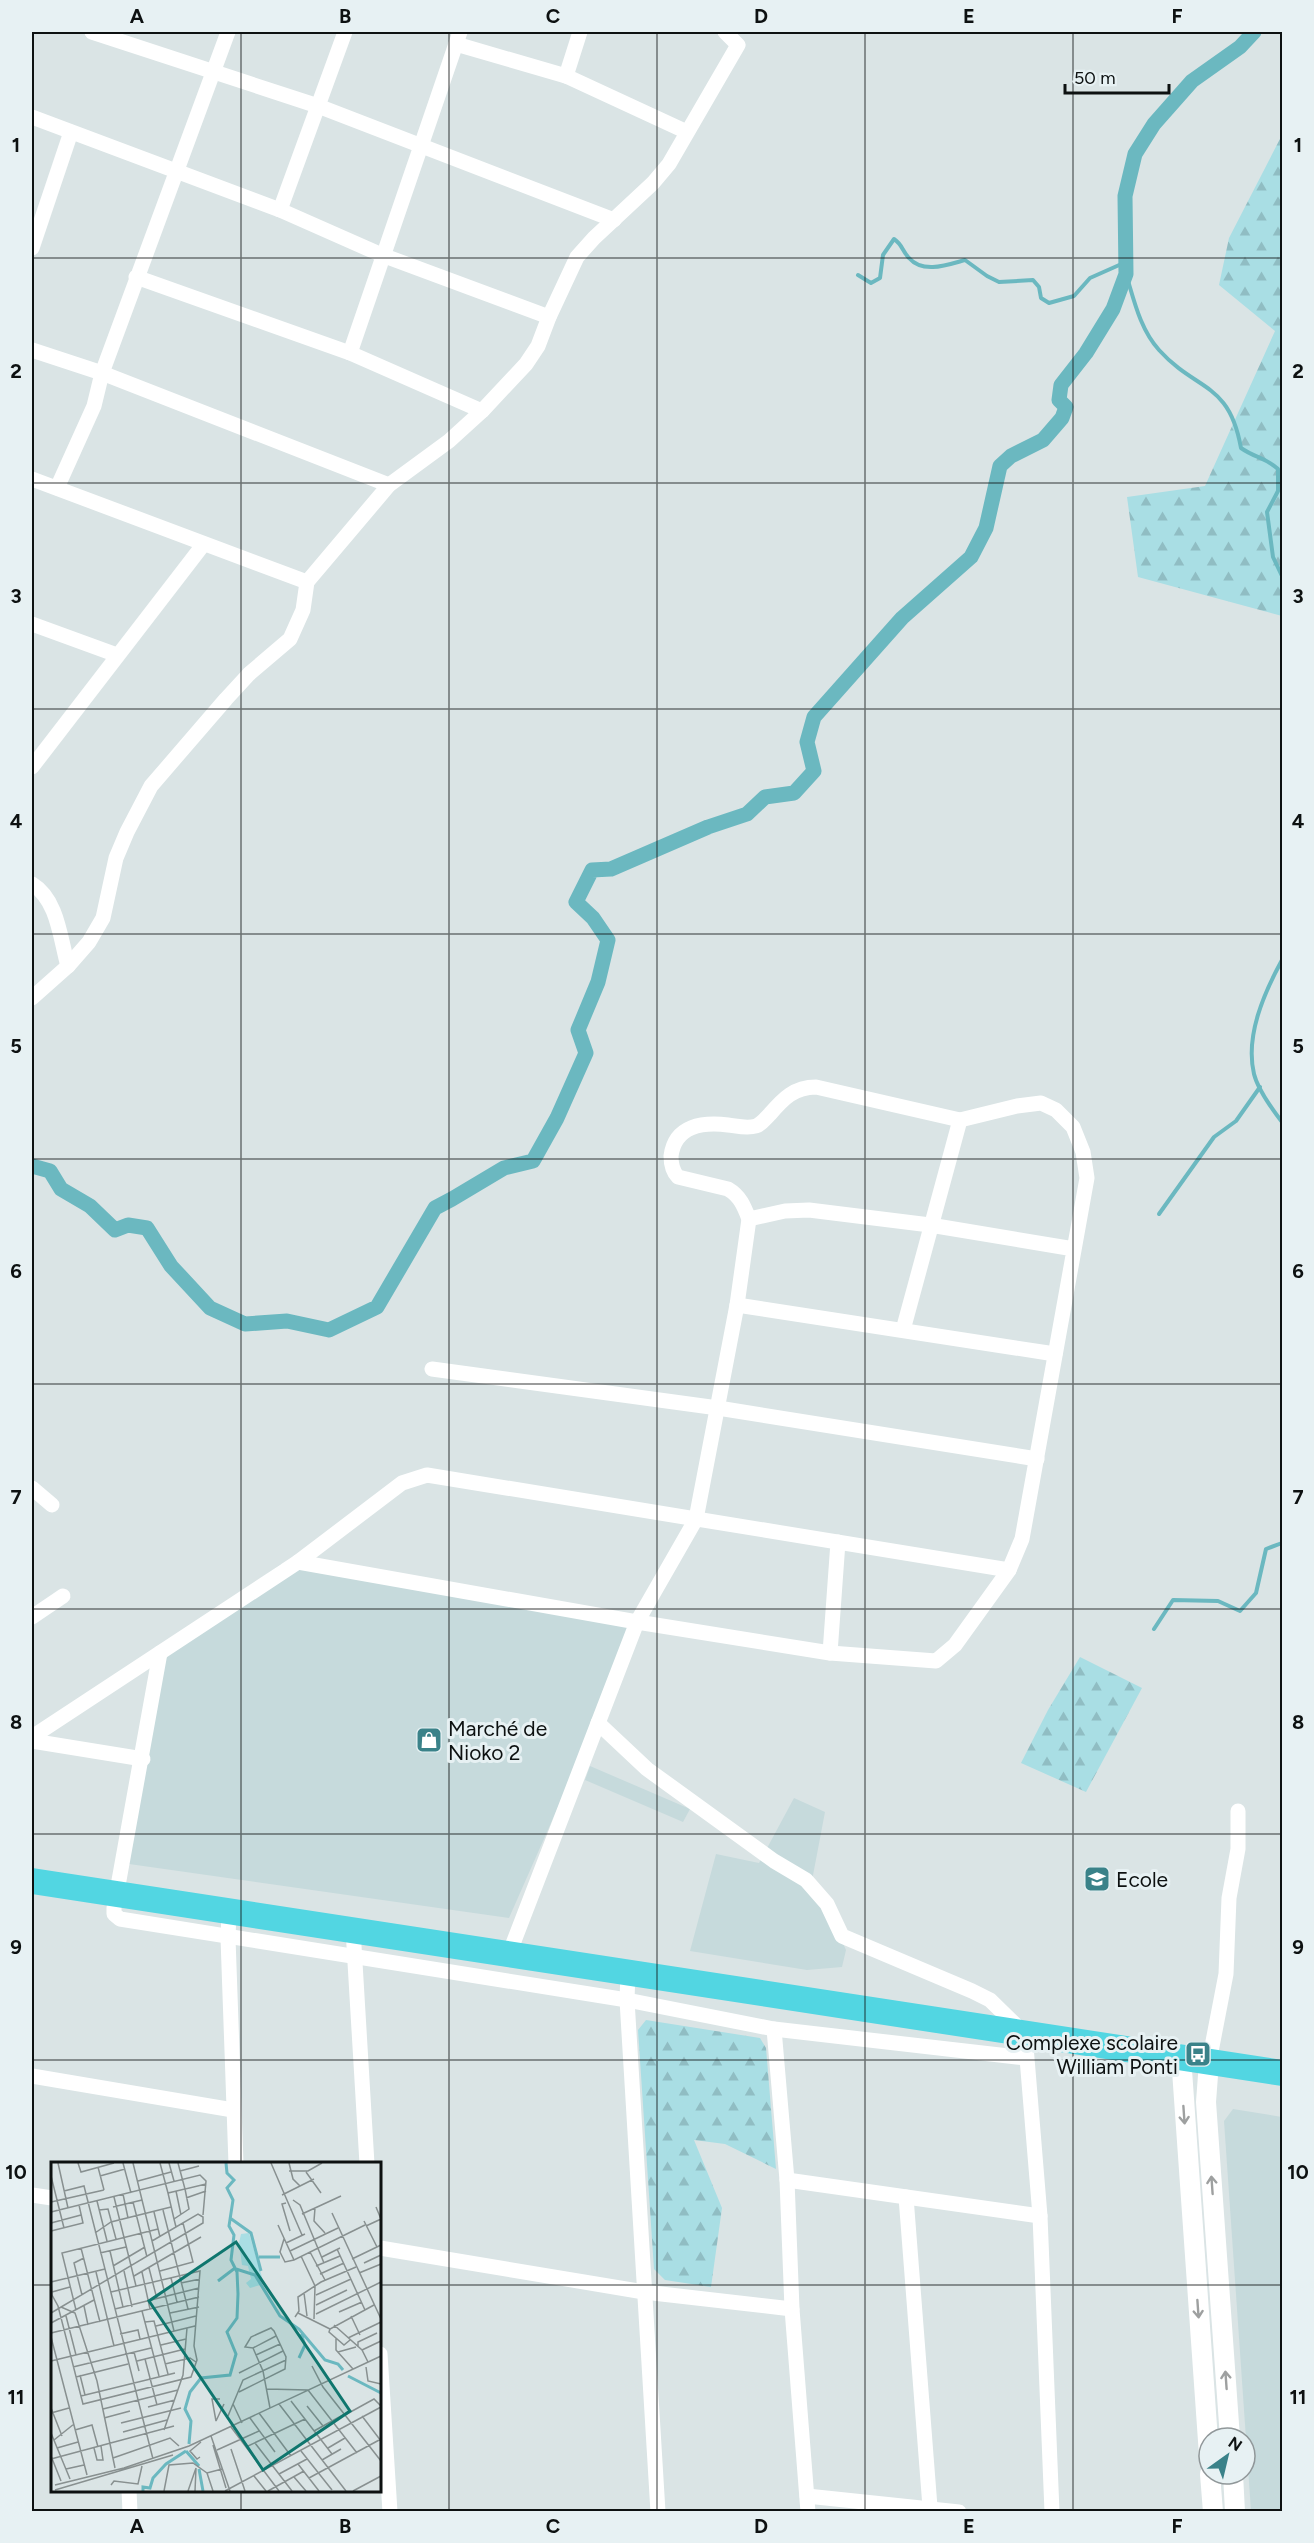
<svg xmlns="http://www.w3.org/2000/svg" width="1314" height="2543" font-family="Figtree,sans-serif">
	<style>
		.built { fill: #c6dadc }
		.forest { fill: url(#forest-firs) }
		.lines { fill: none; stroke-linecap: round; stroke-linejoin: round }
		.stream { stroke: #6bb8c0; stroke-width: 4 }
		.canal { stroke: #6bb8c0; stroke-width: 15 }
		.minor { stroke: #fff; stroke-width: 15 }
		.tertiary { stroke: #fff; stroke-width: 20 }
		.trunk { stroke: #52d6e2; stroke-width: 26 }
		.oneway { stroke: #9ea0a0 }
		.grid { fill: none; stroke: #0d1111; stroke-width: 1.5; stroke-opacity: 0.55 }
		.labels { text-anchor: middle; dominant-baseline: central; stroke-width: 6; stroke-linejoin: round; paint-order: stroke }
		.poi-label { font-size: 21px; fill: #0d1111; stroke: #e7f1f3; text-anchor: start }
		.inset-river { fill: none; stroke: #6bb8c0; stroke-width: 3 }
		.inset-road { fill: none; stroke: #889090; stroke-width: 1.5 }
		.view { fill: #0f766e; fill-opacity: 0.15; stroke: #0f766e; stroke-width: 3 }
		.inset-edge { fill: none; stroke: #0d1111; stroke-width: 3 }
		.neatline { fill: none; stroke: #0d1111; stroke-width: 2 }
		.grid-label { font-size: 20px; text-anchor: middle; font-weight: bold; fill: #0d1111 }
	</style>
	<defs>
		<pattern id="forest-firs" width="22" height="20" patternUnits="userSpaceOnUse" patternTransform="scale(1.5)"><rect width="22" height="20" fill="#a9dee4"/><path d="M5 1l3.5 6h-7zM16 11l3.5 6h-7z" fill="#90bdc3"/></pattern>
	</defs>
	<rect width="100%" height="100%" fill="#dae4e5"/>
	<!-- built -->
	<g class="built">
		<polygon points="281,1564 641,1619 509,1918 122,1863 156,1651"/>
		<polygon points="590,1766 690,1809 683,1822 585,1780"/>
		<polygon points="794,1798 825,1812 810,1891 826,1906 846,1950 842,1967 807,1970 690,1951 716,1854 759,1863"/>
		<polygon points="1233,2109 1282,2117 1282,2511 1251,2511 1224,2121"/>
	</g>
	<!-- forest -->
	<g class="forest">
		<polygon points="1282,135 1282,616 1138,577 1127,497 1205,486 1275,331 1219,285 1229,238"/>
		<polygon points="1080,1657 1142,1688 1086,1792 1021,1763 1048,1710"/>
		<polygon points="646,2020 760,2038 766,2048 776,2169 725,2144 694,2140 722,2208 711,2287 665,2280 654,2269 638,2030"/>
	</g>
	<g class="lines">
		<!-- stream -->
		<g class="stream">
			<path d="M 1126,274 C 1134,300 1140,329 1159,350 C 1197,392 1229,381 1241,448 C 1255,458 1265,457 1278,469 L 1278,491 L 1267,512 L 1273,557 L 1282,576"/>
			<path d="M 858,275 L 871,283 L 880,278 L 883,255 L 894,239 C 902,244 903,252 909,258 C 923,274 947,265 965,260 L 987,276 L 999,282 L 1033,280 L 1039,287 L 1041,298 L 1049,303 L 1074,296 L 1090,278 L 1126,262"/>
			<polyline points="1282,872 1282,876"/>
			<path d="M 1282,960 C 1264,993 1245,1036 1254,1074 C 1258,1090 1272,1109 1282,1122"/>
			<polyline points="1159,1214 1214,1137 1236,1121 1260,1087"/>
			<polyline points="1154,1629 1173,1600 1218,1601 1240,1611 1256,1593 1266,1549 1282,1543"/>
		</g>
		<!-- canal -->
		<polyline class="canal" points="32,1166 50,1171 61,1189 90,1206 115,1230 128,1225 147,1228 171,1266 210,1308 245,1324 287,1321 329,1330 377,1307 435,1208 452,1199 504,1168 533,1161 557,1118 586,1053 578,1030 598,982 608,940 593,918 576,902 592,870 611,869 708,827 747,814 765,797 794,793 814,771 807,742 814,717 902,618 971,557 986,528 1000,466 1011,456 1043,440 1062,418 1066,407 1059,400 1061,385 1086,353 1113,309 1126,274 1125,196 1135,154 1154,124 1192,81 1240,47 1254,32"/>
		<!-- minor -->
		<g class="minor">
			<polyline points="92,32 318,106 614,220"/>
			<polyline points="456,44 566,76 687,132"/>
			<polyline points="566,76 580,32"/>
			<polyline points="32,117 280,210 382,255 549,317"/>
			<polyline points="280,210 345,32"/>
			<polyline points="32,248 71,132"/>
			<polyline points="136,277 350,353 482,411"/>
			<polyline points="32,350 102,373 389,485"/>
			<polyline points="350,353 460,32"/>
			<polyline points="32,479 307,582"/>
			<polyline points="57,488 94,406 102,373 228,32"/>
			<polyline points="32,624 117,655"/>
			<polyline points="32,767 203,545"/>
			<path d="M 32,884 C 58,900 60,938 68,966"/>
			<polyline points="32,998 68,966 89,942 103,918 116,858 127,832 151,786 226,699 249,674 290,639 303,610 307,582 389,485 449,441 482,411 526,364 538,346 549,317 577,257 594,238 653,183 669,164 738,45 725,32"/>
			<polyline points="737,1305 1055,1354"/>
			<polyline points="903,1330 960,1120"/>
			<polyline points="432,1369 718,1408 1037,1459"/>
			<polyline points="32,1488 52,1505"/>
			<path d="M 298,1562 L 637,1622 L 830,1653 L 936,1661 L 955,1645 L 1009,1570 L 1022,1539 L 1087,1178 L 1083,1152 L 1073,1127 L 1056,1110 L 1041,1103 L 1017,1106 L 960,1120 L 816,1087 C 794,1087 783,1099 770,1114 C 765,1119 762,1124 756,1126 C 747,1129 737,1126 728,1125 C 703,1122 675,1125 671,1156 C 671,1164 673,1172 678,1177 L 728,1189 C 740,1196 744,1206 749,1219 L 785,1211 L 809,1210 L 930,1225 L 1074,1249"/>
			<polyline points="32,1617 63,1596"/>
			<polyline points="160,1653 114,1908 114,1914 120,1919 627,2000 774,2029 1026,2058"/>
			<polyline points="830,1653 838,1542"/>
			<polyline points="598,1723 647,1769 774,1861 806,1880 827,1904 842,1936 972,1991 990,2000 1025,2034 1040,2216 1052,2512"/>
			<polyline points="32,1737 298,1562 402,1483 427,1475 1009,1570"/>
			<polyline points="32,1741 143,1759"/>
			<polyline points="229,1912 228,1938 236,2164"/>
			<polyline points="353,1929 367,2164"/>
			<polyline points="509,1954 637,1622 696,1519 737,1305 749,1219"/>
			<polyline points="628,1972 627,2000 658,2512"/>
			<polyline points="774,2029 787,2180 792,2309 808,2512"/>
			<polyline points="1209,2062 1226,1974 1229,1898 1238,1849 1238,1811"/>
			<polyline points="32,2076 233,2110"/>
			<polyline points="787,2180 1040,2216"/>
			<polyline points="32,2195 52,2198"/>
			<polyline points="906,2197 930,2507"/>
			<polyline points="380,2248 644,2292 792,2309"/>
			<polyline points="380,2354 390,2512"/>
			<polyline points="129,2490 130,2512"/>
			<polyline points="807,2496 959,2512"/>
		</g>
		<!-- tertiary -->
		<g class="tertiary">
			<polyline points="1181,2056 1209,2455"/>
			<polyline points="1209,2062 1206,2102 1230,2438"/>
			<polyline points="1210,2474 1213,2512"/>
			<polyline points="1233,2474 1235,2512"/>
		</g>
		<!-- trunk -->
		<polyline class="trunk" points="32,1881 1282,2073"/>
	</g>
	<!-- one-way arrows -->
	<defs><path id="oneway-shaft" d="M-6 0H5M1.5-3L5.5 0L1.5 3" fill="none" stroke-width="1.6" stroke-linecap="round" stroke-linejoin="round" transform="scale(1.5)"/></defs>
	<g class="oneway">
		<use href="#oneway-shaft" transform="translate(1184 2115) rotate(86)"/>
		<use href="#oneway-shaft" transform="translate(1212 2185) rotate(-94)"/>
		<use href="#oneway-shaft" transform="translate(1198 2309) rotate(86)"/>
		<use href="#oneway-shaft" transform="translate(1226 2380) rotate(-94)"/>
	</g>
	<!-- grid -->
	<path class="grid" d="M 241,32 L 241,2164M 449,32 L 449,2512M 657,32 L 657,2512M 865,32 L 865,2512M 1073,32 L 1073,2512M 32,258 L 1282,258M 32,483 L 1282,483M 32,709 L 1282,709M 32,934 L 1282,934M 32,1159 L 1282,1159M 32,1384 L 1282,1384M 32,1609 L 1282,1609M 32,1834 L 1282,1834M 32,2060 L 1282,2060M 32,2285 L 52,2285M 380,2285 L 1282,2285M 241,2490 L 241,2512"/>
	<!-- icons -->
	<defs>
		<g id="shop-square" transform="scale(1.35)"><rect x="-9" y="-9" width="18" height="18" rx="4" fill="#3a8289" stroke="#e7f1f3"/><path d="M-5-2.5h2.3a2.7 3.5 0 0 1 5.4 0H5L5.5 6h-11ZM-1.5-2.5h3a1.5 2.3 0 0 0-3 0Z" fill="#fff"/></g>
		<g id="school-square" transform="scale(1.35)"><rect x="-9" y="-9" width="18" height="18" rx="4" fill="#3a8289" stroke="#e7f1f3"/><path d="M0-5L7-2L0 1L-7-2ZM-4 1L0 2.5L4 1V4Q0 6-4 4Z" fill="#fff"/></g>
		<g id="bus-square" transform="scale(1.35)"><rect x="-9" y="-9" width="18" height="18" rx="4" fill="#3a8289" stroke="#e7f1f3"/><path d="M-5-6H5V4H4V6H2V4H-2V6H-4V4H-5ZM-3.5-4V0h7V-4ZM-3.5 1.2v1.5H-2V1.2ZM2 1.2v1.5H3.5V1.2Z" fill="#fff"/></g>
	</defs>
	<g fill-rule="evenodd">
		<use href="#shop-square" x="429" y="1740"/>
		<use href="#school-square" x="1097" y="1879"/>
		<use href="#bus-square" x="1198" y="2054"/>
	</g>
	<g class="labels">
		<!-- poi labels -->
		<g class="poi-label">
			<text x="448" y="1728">Marché de<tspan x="448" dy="24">Nioko 2</tspan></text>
			<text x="1116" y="1879">Ecole</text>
			<text x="1178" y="2042" text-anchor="end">Complexe scolaire<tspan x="1178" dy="24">William Ponti</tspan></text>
		</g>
	</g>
	<!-- overview -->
	<g transform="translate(51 2162)">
		<rect width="330" height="330" fill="#dae4e5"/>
		<path d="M 198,71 L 213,122 L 199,126 L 195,121 L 200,117 L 197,104 L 191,103 L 188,81 L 190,72 Z" fill="#a9dee4"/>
		<path class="inset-river" d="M 179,56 L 200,71 L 210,109M 208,95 L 229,95M 185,107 L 204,113 L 229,154 L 248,167 L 274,198 L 287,202 L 292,208M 167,119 L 184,106M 248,196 L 254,183 L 250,172M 297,214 L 330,231M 138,282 L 140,259 L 134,247 L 139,230 L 150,216 L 179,213 L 185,192 L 176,170 L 186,156 L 187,132 L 186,110 L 180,98 L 183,73 L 178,64 L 182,38 L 176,26 L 183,18 L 176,11 L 175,1M 135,289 L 148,304M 148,307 L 152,329M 92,329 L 92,325 L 99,326 L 102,316 L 115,302 L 135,289"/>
		<path class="inset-road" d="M 7,1 L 17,46M 27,1 L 30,10 L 63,1M 72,1 L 80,31M 82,1 L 123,169M 109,1 L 117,31 L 134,27 L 127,1M 118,1 L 123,19M 220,1 L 251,73M 238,1 L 242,17 L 249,24M 47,5 L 53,28M 129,9 L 148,4M 238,9 L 257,9 L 271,1M 255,10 L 270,31M 0,14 L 13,66M 49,14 L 74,7M 87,19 L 120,10M 13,29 L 33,24 L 102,297M 125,29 L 130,53M 117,31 L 123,57M 72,32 L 77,56M 231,33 L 263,17M 63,35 L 85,124M 135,36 L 155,29M 242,38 L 249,43 L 273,101M 46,39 L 56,79M 0,40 L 53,28M 82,40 L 96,95M 235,41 L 231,42 L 239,69M 62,45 L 91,38M 264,46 L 263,59 L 274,71M 48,48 L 57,47 L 65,77M 112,48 L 137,147M 0,50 L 149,13 L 155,19 L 152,53M 103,50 L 109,75M 281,51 L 330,157M 251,52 L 290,34M 313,59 L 326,85M 0,61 L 30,53M 227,63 L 243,98 L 314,63M 315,64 L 330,57 L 325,45M 125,65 L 123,57 L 138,47 L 134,27 L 155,22M 0,69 L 32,61 L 28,43M 44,71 L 60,60 L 120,45M 233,77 L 229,90 L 234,100 L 243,98M 235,81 L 254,72M 30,86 L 49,160M 286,87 L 314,148M 59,89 L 72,145M 239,89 L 287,66M 259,90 L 274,118M 49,91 L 75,85M 250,94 L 264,124 L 263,157M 271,95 L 289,86M 301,97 L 330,83M 313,101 L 330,93M 62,104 L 94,85M 265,104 L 289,94M 98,106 L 106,137M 73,109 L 81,145M 109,109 L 142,100 L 132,61M 45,110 L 63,184M 91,110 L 99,147M 308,111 L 330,102M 269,112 L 293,101M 83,114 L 150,75M 0,115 L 1,133 L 7,144 L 32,242 L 140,215 L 146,198 L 143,184 L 149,109 L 60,130M 120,116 L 126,140M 0,120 L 54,107M 130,121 L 149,117M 1,130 L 19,125M 253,131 L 256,154M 31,133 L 23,101 L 33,96M 265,133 L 300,117M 265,143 L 296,128M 33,144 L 37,163M 10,145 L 24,151 L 46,219 L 64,306M 64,147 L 148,126M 25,148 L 11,91 L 107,67M 91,149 L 108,214M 288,150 L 311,140M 0,151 L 152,61 L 152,55 L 147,52 L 101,79M 119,151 L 148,145M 247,151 L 279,167M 265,152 L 330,120M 15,154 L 25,193M 300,154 L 309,173M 244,155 L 248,149 L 247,135 L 270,120 L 305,105M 94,160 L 103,159 L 117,212M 0,161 L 43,138M 283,163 L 311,188 L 317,200M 105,164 L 145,154M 0,171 L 148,135M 69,172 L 87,168 L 89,177M 0,175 L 36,313M 285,176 L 285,188 L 302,207M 297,176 L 330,160M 299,178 L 293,183 L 278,170 L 279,167 L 323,143M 110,183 L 135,177M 307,185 L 307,180 L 326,171M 202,186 L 212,209 L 219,246M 311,188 L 330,179M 83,190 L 88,209M 287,190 L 305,185M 205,193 L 229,182M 94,197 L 106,243M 0,199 L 144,164M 86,199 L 134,187M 114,202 L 139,196 L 145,200M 261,204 L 272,225 L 330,299M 22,205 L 100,186M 315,205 L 317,219 L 330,222M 188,211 L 232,189M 29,213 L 34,233M 25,215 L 77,202M 215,227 L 257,228 L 306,291M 188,230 L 234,207 L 235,195 L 223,169 L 220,166 L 200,175 L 194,185 L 202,186 L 225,174M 30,234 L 124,211M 240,239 L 281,292M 182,242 L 191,261M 228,242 L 295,329M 256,244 L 272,264M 97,245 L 124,238M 0,246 L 11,274M 52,247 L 127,228M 0,251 L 18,246M 208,251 L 240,294M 294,253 L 323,237 L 330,244M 177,254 L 192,218 L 235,198M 311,254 L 330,279M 53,256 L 79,249M 199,256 L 224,290M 165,259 L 161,237 L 169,237M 165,259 L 173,242M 70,261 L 130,246M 180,265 L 228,329M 24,268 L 41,263 L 47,285M 113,268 L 132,213 L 136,166M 263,269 L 292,253M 72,270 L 116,258M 0,271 L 19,317M 160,274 L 179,329M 3,278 L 23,262M 204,281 L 241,329M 162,283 L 175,326M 195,285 L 254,257M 6,286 L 27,280M 43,286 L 46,298 L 52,298 L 50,284M 277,286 L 294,276M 180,287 L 194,329M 166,288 L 208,269M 250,289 L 281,328M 0,294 L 10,319M 149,295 L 146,297 L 139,289 L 150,280M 62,296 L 119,276 L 128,284M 0,297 L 123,264M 271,298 L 290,287M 247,302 L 268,329M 15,307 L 33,303M 156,311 L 162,329M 228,312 L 256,297M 203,314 L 215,329M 243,315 L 255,329M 258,316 L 330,277M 4,323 L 73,306 L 138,284 L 330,194M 60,323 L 63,319 L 87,322 L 91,304M 4,328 L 122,293M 113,329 L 118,303 L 142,301 L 156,311 L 171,307M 137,329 L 145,306M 144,329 L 145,306M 174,329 L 330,245M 217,329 L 253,309M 302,329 L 330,314"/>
		<path class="view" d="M 185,80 L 299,249 L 212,308 L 98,139 Z"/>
		<rect width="330" height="330" class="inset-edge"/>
	</g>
	<!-- border -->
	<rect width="1314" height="2543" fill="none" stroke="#e7f1f3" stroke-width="66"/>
	<!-- north arrow -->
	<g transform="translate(1227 2456) rotate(34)"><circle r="28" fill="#e7f1f3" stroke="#909799" stroke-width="1.5"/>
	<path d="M0-4.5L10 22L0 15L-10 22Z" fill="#3a8289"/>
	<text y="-9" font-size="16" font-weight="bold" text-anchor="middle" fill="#0d1111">N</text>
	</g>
	<!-- scale -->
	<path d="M1065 84v9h104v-9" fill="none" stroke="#0d1111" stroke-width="3"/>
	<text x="1074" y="84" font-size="18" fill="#0d1111" stroke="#e7f1f3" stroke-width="4.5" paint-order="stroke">50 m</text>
	<rect x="33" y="33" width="1248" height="2477" class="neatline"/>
	<g class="grid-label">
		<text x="137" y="23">A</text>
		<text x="345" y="23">B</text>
		<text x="553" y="23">C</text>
		<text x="761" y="23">D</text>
		<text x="969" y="23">E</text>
		<text x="1177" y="23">F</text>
		<text x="16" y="152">1</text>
		<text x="1298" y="152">1</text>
		<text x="16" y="378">2</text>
		<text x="1298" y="378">2</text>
		<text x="16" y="603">3</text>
		<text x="1298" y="603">3</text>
		<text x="16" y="828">4</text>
		<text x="1298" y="828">4</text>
		<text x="16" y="1053">5</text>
		<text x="1298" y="1053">5</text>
		<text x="16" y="1278">6</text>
		<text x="1298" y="1278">6</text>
		<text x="16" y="1504">7</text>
		<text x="1298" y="1504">7</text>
		<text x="16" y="1729">8</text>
		<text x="1298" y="1729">8</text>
		<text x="16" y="1954">9</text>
		<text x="1298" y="1954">9</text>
		<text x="16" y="2179">10</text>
		<text x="1298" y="2179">10</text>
		<text x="16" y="2404">11</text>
		<text x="1298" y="2404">11</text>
		<text x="137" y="2533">A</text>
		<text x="345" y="2533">B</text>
		<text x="553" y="2533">C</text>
		<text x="761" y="2533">D</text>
		<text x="969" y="2533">E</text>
		<text x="1177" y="2533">F</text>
	</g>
</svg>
